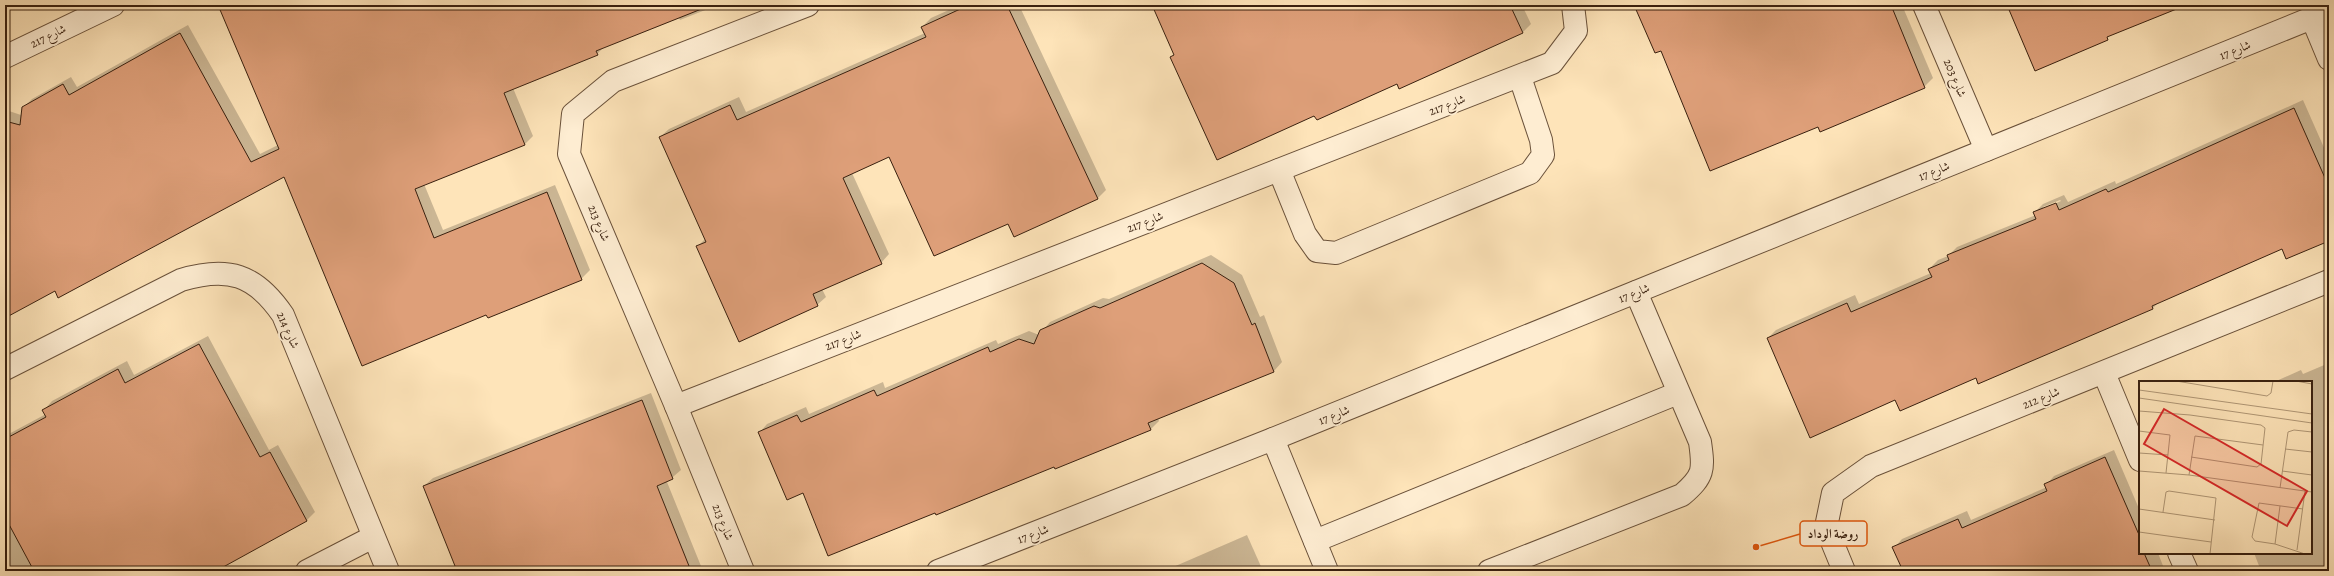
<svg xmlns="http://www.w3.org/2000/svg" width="2334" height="576" font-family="Alegreya,Amiri,serif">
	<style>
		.shadow { fill: #0003; fill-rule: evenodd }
		.building { fill: #de9f79; stroke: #39200f }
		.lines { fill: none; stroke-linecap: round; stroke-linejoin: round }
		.minor-casing { stroke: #6a513a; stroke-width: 24 }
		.minor { stroke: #feedd2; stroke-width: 22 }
		.labels { text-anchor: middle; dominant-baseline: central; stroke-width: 4; stroke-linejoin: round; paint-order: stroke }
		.street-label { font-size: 12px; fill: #39200f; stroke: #feedd2 }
		.inset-road { fill: none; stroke: #af9675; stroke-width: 1 }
		.view { fill: #d62828; fill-opacity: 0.15; stroke: #d62828; stroke-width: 2 }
		.inset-edge { fill: none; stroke: #39200f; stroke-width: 2 }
		.leader { fill: none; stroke: #df560c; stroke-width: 1.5 }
		.callout-dot { fill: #df560c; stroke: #feedd2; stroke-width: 1.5 }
		.callout { fill: #feedd2; stroke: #df560c; stroke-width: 1.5 }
		.callout-label { font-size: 13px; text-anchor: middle; font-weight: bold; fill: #39200f }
	</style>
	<rect width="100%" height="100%" fill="#fee4b9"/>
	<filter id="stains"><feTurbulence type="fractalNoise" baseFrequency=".005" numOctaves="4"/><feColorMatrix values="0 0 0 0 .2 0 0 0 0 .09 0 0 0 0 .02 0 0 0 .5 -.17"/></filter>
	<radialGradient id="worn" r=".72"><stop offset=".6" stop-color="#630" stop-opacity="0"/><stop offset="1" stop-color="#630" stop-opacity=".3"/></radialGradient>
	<!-- shadow -->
	<g class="shadow">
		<polygon points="227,5 718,5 680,20 679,18 604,47 597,54 513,88 533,136 524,145 424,184 443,230 555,185 590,270 581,279 488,316 284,175 5,316 5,114 9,111 21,115 23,108 32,99 71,77 77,87 188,25 260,154 278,145"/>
		<polygon points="960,5 1019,5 1106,190 1098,198 1009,222 890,156 852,173 889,254 881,263 822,289 826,297 817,305 697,247 706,238 660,137 669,129 739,97 746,112 925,33 922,27 931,18"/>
		<polygon points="1153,5 1522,5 1531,24 1522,33 1315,114 1171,57 1175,54"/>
		<polygon points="1640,5 1902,5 1933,78 1924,87 1818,126 1662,49"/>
		<path d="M 2303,100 L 2329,159 L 2329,239 L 2282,248 L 2159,302 L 2153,308 L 1979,383 L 1976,377 L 1896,399 L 1768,338 L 1776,330 L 1855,295 L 1859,304 L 1931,273 L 1929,269 L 1938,260 L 1948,256 L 1957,247 L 2036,215 L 2034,213 L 2043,204 L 2064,195 L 2068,202 L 2115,181 L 2116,184 ZM 2060,200 L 2061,201 L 2043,209 L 2043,207 Z"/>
		<polygon points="1211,255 1242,275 1260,317 1264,315 1282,362 1274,371 1158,418 1159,421 1151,429 935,511 804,492 759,433 767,424 806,407 809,414 883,382 885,388 996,340 998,344 1029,331 1039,335 1050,322 1103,298 1109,299"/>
		<polygon points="208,336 269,450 278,445 315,512 307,520 214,571 5,571 5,436 46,414 44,410 52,401 127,361 134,375"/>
		<polygon points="2329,363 2329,570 2261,571 2254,553 2311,553 2311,382 2274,382 2301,370 2303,374"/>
		<polygon points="651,393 681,470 667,482 703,571 458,571 424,486 433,478"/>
		<polygon points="2114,450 2140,511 2140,553 2158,553 2165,571 1904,571 1894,548 1902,539 1967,511 1971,520 2047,487 2046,485 2054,476"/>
		<polygon points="1247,535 1263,571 1164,571"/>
	</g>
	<!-- building -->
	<g class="building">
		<polygon points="218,5 709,5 709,6 596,51 598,55 504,93 525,145 415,189 434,238 547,192 582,280 488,318 486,315 362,366 284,177 58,298 55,291 5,318 5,121 20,125 22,107 63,84 69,95 180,33 251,162 279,149"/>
		<polygon points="969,5 1007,5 1098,199 1014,237 1008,224 934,256 889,157 843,178 882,264 813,294 818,306 739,342 696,246 706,242 659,137 730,105 737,120 926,37 921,27"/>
		<polygon points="1152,5 1510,5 1523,33 1399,89 1397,84 1317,120 1314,116 1217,160 1170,57 1174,55"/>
		<polygon points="1634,5 1891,5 1925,88 1820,132 1818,127 1710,171 1661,51 1655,53"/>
		<polygon points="2007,5 2184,5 2184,6 2107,37 2108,40 2035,71"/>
		<polygon points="2294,108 2329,187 2329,241 2286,259 2282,249 2152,306 2153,309 1978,384 1976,378 1900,411 1895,400 1810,438 1767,338 1847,303 1851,312 1932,277 1928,269 1949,260 1947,255 2036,219 2033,212 2056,203 2059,210 2106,189 2108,192"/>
		<polygon points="1202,263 1234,283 1252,325 1255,323 1274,372 1148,423 1151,430 1055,469 1054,467 936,515 935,513 828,556 803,493 787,500 758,432 797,415 801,422 874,390 877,396 988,347 990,352 1019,339 1034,344 1040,330 1094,306 1100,308"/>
		<polygon points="199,344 260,457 270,452 307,521 216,571 34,571 5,517 5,439 46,417 42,410 118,369 125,383"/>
		<polygon points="642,400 673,479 657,486 691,571 457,571 423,486"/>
		<polygon points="2105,457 2140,537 2140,553 2144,553 2152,571 1903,571 1892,547 1958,519 1962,528 2047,491 2044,484"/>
	</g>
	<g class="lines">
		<!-- minor casing -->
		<g class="minor-casing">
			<g id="minor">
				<polyline points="1924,5 1986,150"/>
				<polyline points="2312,18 2329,59"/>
				<polyline points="5,57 113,5"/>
				<polyline points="1279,170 1305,234 1317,251 1336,253 1530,173 1543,155 1541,140 1520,77"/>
				<path d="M 5,369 L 181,280 C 228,266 255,274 283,315 L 388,571"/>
				<polyline points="2104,373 2140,460"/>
				<polyline points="676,406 1552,63 1576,31 1573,5"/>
				<polyline points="1273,439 1327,571"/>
				<polyline points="1315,541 1678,393"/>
				<polyline points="2179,553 2187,571"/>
				<polyline points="307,571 373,537"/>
				<polyline points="743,571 676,406 569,154 573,114 613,81 808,5"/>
				<polyline points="938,571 1273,439 2329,11"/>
				<path d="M 1489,571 L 1682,495 C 1704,476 1704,470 1700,442 L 1636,292"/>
				<polyline points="1844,571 1826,527 1833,493 1871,466 2329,281"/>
			</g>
		</g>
		<!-- minor -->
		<use href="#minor" class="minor"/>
	</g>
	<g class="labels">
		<!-- street labels -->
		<g class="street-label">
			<text transform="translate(48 36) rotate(-26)">شارع 217</text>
			<text transform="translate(2235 50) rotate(-22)">شارع 17</text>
			<text transform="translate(1955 78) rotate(67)">شارع 203</text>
			<text transform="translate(1447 105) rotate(-21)">شارع 217</text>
			<text transform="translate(1934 171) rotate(-22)">شارع 17</text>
			<text transform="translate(1145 222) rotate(-21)">شارع 217</text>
			<text transform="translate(599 223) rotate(67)">شارع 213</text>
			<text transform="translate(1634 293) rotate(-22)">شارع 17</text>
			<text transform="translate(288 330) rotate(66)">شارع 214</text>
			<text transform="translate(843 340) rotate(-21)">شارع 217</text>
			<text transform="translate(2041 398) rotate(-22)">شارع 212</text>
			<text transform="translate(1334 415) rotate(-22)">شارع 17</text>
			<text transform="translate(723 522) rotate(68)">شارع 213</text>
			<text transform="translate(1033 534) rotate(-21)">شارع 17</text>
		</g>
	</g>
	<!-- overview -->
	<g transform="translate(2139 381)">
		<rect width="173" height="173" fill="#fee4b9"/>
		<path class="inset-road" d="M 17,0 L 30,0M 37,0 L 128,15 L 132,12 L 134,0M 157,0 L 173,3M 0,9 L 173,33M 0,17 L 173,42M 0,30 L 51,34 L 122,44 L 126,47 L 122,83 L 118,86 L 52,76M 0,50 L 31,54 L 27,92M 146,68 L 173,71M 0,72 L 29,74M 0,90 L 50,94 L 173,111M 143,90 L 173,94M 50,94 L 56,55 L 124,64M 141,107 L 149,51 L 155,49 L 173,51M 0,128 L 76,139M 164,128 L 120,122 L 113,156 L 116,160 L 136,163 L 166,173M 24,131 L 27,111 L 30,110 L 77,117 L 71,173M 0,151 L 72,161M 136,163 L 141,125M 158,169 L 166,110"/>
		<path class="view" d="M 25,28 L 168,110 L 148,145 L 5,63 Z"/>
		<rect width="173" height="173" class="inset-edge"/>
	</g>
	<!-- callouts -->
	<path class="leader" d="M1756 547L1800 534"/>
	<circle class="callout-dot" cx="1756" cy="547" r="4"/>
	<rect class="callout" x="1800" y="521" width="67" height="25" rx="4"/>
	<g class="callout-label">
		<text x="1833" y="538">روضة الوداد</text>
	</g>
	<!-- margin -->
	<rect width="2334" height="576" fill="none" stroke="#fee4b9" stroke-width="20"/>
	<rect x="6" y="6" width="2322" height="564" fill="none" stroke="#39200f" stroke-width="2"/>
	<rect x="10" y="10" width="2314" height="556" fill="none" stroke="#39200f"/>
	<rect width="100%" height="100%" filter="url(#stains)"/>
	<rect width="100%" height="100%" fill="url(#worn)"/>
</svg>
